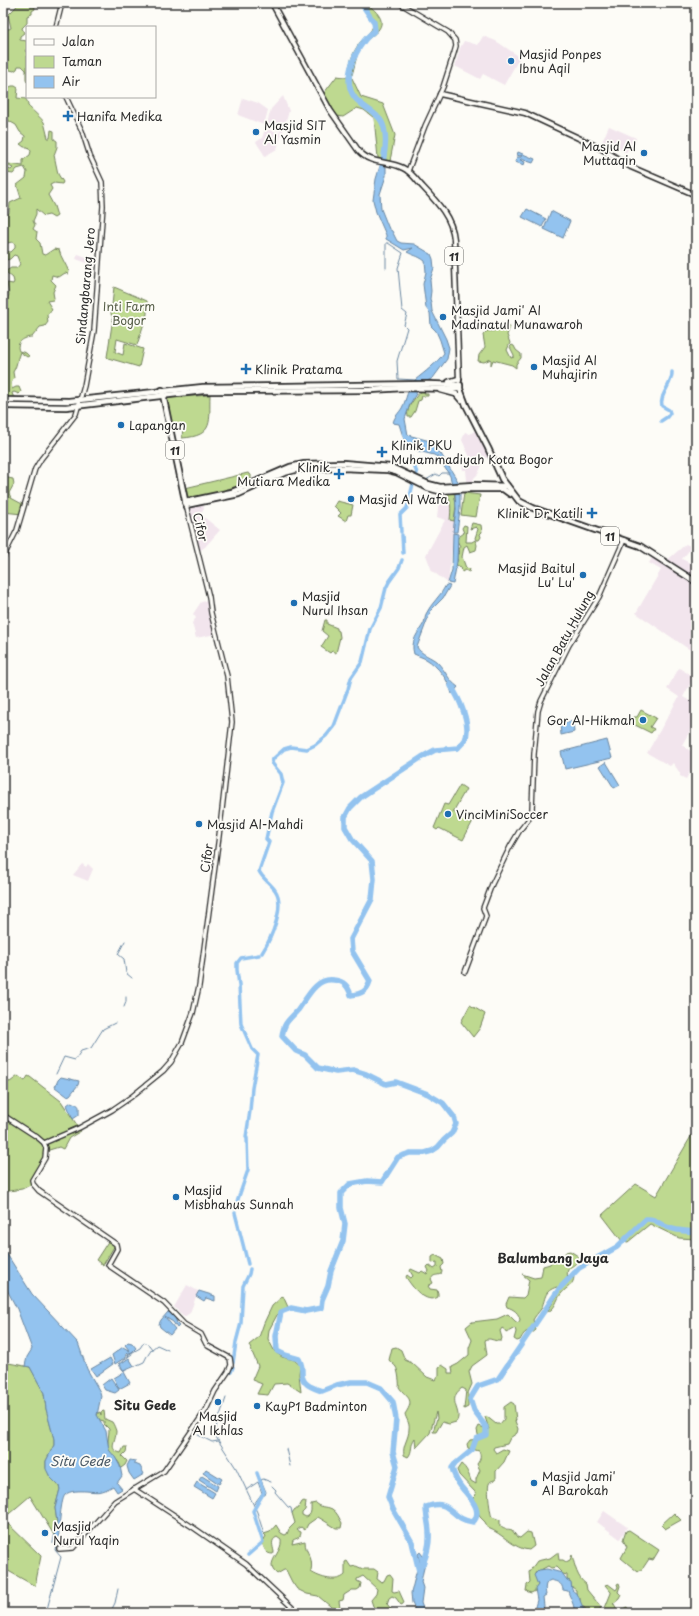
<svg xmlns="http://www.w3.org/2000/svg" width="699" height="1616" font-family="'Playpen Sans',sans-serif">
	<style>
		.built { fill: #f2e5ed }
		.green { fill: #bed990; stroke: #74825e }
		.water { fill: #93c3ef; stroke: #6986a1 }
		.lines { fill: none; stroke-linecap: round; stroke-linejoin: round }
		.stream { stroke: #6986a1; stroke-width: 1 }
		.canal { stroke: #93c3ef; stroke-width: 3.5 }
		.river { stroke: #93c3ef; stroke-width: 5.5 }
		.secondary-casing { stroke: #2b2b2b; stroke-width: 6 }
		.primary-casing { stroke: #2b2b2b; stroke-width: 7 }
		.highway-casing { stroke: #2b2b2b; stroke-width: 8 }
		.secondary { stroke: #fdfcf7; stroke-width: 3.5 }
		.primary { stroke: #fdfcf7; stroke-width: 4 }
		.highway { stroke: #fdfcf7; stroke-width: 4.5 }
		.poi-dot { fill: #1f6fb2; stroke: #fdfcf7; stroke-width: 1.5 }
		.labels { text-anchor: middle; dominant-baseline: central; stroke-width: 3.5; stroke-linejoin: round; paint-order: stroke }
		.shield { fill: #fdfcf7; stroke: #6a6a68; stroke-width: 1 }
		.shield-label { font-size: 11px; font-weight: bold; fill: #2b2b2b }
		.poi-label { font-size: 12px; fill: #2b2b2b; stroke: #fdfcf7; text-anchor: start }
		.street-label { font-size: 12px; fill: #2b2b2b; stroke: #fdfcf7 }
		.park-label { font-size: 12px; fill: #575f49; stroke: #fdfcf7 }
		.neighbourhood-label { font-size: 13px; font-weight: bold; fill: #2b2b2b; stroke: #fdfcf7 }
		.water-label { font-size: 13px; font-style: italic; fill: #4a5966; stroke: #fdfcf7 }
	</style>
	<rect width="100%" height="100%" fill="#fdfcf7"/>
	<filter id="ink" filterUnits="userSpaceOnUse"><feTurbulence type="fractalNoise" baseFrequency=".025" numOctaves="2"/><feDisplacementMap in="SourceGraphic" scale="8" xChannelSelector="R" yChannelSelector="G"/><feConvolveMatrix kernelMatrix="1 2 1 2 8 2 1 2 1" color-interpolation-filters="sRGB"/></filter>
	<g filter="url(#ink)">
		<!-- built -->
		<g class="built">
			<polygon points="483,36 496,41 520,57 504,85 483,74 480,79 455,66 460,48 464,41 478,45"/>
			<polygon points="283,96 289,111 283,132 266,127 271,109"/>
			<polygon points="243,98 258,103 268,110 264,125 238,115"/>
			<polygon points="609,126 636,138 634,151 628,149 626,153 612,144 602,142"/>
			<polygon points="265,129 282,133 277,149 265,156 256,142 262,138"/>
			<polygon points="78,254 95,260 94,268 90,267 90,264 76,259"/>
			<polygon points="476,430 489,457 483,459 482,465 478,474 474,478 473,481 467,481 466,470 463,470 462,464 472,462 462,440 465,432 470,434"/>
			<polygon points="454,492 456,514 448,583 432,571 426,555 445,520 437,517 439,499 437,493"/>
			<polygon points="203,503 204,509 200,514 220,530 205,547 199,551 189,509 196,504"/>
			<polygon points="686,544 692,547 682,559 694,565 696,562 696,654 636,613 661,570 649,563 654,555 665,562"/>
			<polygon points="207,601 216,634 196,638 192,623 196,618 193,614 201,602"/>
			<polygon points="679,668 694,677 683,697 690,701 694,697 696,699 696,708 692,715 696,717 696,720 682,745 696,755 696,761 686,779 680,776 680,773 673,763 670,766 647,753 679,697 667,689"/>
			<polygon points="82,864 86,867 88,864 93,869 88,881 73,875"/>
			<polygon points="187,1285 198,1291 190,1313 184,1317 174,1307"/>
			<polygon points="604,1511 627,1527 620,1539 597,1522"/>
		</g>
		<!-- green -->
		<g class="green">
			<polygon points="18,3 34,3 35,9 32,11 32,14 27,16 27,23 22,28 24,33 20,36 20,40 27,41 27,48 25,51 27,53 27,82 26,80 26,70 22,66 18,66 17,69 14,71 10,70 6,66 3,67 3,30 4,28 9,29 11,28 8,15 16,7"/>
			<path d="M 360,3 L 367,3 C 378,14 390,22 372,36 C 369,39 365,41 362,44 C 357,52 355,65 352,75 L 348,75 C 349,62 354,48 363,39 C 367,34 371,32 373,26 L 369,14 Z"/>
			<polygon points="337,76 352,78 361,97 383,104 395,135 390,161 378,158 374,118 364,110 357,108 343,117 337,116 324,93"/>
			<path d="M 12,86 L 15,86 L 18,88 L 17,98 L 26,99 C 27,101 28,103 28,106 C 30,108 42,119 44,122 L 48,138 L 50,138 L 51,130 L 54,131 L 54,139 L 57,141 L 57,147 L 54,155 L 58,174 L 63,182 L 62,184 L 54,183 L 50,185 L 52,189 L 48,195 L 54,206 L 57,216 L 54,218 L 49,215 L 44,216 L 36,209 L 36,214 L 33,221 L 35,225 L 33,229 L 37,232 L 36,239 L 40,243 L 42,254 L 45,255 L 54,249 L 59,250 C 61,258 66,264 69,272 L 68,274 L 65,273 L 59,277 L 52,275 L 51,280 L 56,285 L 53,292 L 54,298 L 53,300 L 47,301 L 52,309 L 47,315 L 48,322 L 45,326 L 40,327 L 32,337 C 25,337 15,342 19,351 L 26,353 L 29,356 L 27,357 L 20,352 C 17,358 17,367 13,372 L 14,378 L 11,383 L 12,389 L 16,387 L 19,387 L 21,392 L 19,394 L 14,392 L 12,393 L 13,396 L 18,398 L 18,400 L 11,401 L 8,398 L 3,403 L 3,302 L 6,301 L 9,295 L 7,283 L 13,284 L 14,282 L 13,278 L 7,273 L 6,271 L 11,268 L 17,268 L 20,264 L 17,256 L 14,255 L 10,259 L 3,261 L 3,251 L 11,252 L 15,248 L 15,244 L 12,242 L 3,244 L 3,220 L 9,213 L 10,203 L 21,198 L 17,185 L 26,178 L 27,172 L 24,167 L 17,169 L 13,174 L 7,173 L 5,179 L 3,180 L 3,167 L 11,170 L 13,168 L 8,166 L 8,164 L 23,166 L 23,160 L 30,155 L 31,151 L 28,147 L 24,147 L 20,144 L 24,141 L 25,136 L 20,132 L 16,125 L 9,121 L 3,112 L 3,90 Z"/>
			<polygon points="114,287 147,301 147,314 137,345 117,339 115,352 123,355 125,343 143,349 139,367 108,358 107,357 113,318 111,314"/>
			<polygon points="500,323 510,327 507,335 510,343 507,350 511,358 514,357 514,355 510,347 512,345 514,346 516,350 521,354 521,358 516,364 516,368 512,365 493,360 491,365 491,359 484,362 478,361 479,355 485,347 483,335 487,331 494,331 498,324"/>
			<path d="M 424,390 L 425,394 L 428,394 L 428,396 L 422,396 L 421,400 L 418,401 L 415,411 L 411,417 L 408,417 C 408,415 407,413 408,411 C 408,406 419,391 424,390 Z"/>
			<path d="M 210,395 C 209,421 215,436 182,438 L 183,427 L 171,426 L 166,398 Z"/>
			<path d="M 248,473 L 251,475 L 251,480 L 237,488 L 234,487 C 220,491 201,500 186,496 L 185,488 Z"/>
			<polygon points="3,475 8,478 13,479 14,484 9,493 11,498 24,505 22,514 3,512"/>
			<path d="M 445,492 L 454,492 L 456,505 L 454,521 L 450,520 C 451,510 452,498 445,492 Z"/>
			<polygon points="464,493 480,495 476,517 461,515"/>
			<polygon points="337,501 353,505 351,515 348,515 346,521 338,516 341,513 334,506"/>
			<polygon points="472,523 481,525 482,532 480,534 481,537 479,540 476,540 475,538 478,529 476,527 470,529"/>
			<polygon points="464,525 467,526 466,542 472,542 475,540 477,545 476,550 470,552 467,545 464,547 462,557 466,568 470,569 469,572 465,570 462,572 461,567 456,565 456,563 458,560 457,559 457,553 459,554 458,549 460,546 456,539 464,533 462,528"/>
			<polygon points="325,620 327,620 327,624 337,628 337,630 339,631 340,637 336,653 332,651 330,653 321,647 328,636 322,631"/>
			<polygon points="641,710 656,718 650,727 654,729 651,733 631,723 634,717 637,717"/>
			<polygon points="460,785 466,789 453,812 474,819 463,840 439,828 437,830 434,828 444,804 448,805"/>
			<polygon points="470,1005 485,1014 480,1028 473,1037 461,1022"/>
			<polygon points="18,1076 25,1081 28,1076 30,1077 61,1101 81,1131 69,1138 63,1149 59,1147 49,1150 35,1172 32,1184 22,1189 3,1192 3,1080 10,1082"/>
			<polygon points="696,1128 696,1239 679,1238 650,1224 628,1242 622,1241 602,1215 636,1184 656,1196"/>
			<polygon points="109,1240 115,1245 103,1265 96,1260"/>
			<path d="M 570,1251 L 578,1256 L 579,1259 C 573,1270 565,1264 568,1279 L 571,1276 L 574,1276 C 574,1286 566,1287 561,1294 C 556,1300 556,1309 547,1312 L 557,1296 L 559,1289 L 557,1287 C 543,1291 546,1299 541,1309 C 538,1313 535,1316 533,1320 L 536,1330 L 531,1334 L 529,1331 C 524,1332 523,1335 520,1340 L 517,1341 L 514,1339 L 516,1332 L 515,1328 L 506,1333 L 505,1330 L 502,1328 L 500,1331 L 502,1338 L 501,1341 C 495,1342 492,1338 486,1339 L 485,1341 L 487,1355 L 472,1366 L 469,1372 L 472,1384 L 468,1393 L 468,1407 L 464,1409 L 466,1390 L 462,1388 C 445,1400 464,1412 456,1422 L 449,1424 L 442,1422 L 436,1432 L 433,1432 L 437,1418 L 436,1412 L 430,1433 L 416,1448 L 415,1438 C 410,1444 413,1452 408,1457 L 404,1455 C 402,1445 409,1439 409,1429 C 410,1423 406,1419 405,1414 C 416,1398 406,1398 399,1387 C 400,1384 398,1370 396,1367 C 394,1364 391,1363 389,1360 L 392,1348 L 396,1347 L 401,1350 L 405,1360 L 412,1363 L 427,1377 L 435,1380 L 439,1375 L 439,1367 L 442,1365 L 448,1369 L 448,1373 L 453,1373 L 452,1367 L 458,1364 L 469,1355 L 469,1348 L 472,1340 L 466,1327 L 472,1322 L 497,1319 L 508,1314 L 515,1321 L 518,1323 L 520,1320 C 519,1313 514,1309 507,1307 L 506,1304 L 509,1297 L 523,1298 L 526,1295 L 529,1280 L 522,1274 L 534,1278 L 541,1277 L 543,1266 L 550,1264 L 554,1257 L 561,1258 L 566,1252 Z"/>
			<path d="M 435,1255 L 443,1259 L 444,1264 L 441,1267 L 442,1272 L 441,1274 C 436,1276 434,1274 431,1279 L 433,1283 L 428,1286 L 430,1289 L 437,1290 L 438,1293 L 438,1297 C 426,1305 411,1286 406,1277 L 407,1275 L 411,1278 L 413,1276 L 410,1271 L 411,1269 L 420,1273 L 422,1271 L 427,1274 L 429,1271 L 427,1267 L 429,1265 L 434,1269 L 437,1267 L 437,1262 L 432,1263 L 432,1257 Z"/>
			<polygon points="283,1296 288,1307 277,1315 269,1330 268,1339 275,1352 282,1357 294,1360 300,1365 299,1374 301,1392 287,1383 274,1384 268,1395 257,1394 262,1384 252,1380 258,1366 249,1345 259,1337 264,1323 272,1306"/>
			<polygon points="3,1362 30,1367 44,1393 46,1409 54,1439 54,1445 46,1461 46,1468 50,1477 57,1483 60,1489 55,1508 57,1522 54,1535 30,1496 3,1519"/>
			<path d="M 511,1402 L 514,1404 L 516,1420 L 515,1421 L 518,1429 L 517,1433 L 510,1438 L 507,1444 L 494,1447 L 493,1449 L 496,1453 L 503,1449 L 509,1451 L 504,1462 L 496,1471 L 496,1479 C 494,1481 490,1480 489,1484 C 487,1487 490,1514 492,1517 L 500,1520 L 500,1526 C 505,1531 507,1528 512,1530 L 517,1537 L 520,1538 L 527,1532 L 531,1533 L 534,1546 L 529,1550 C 514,1549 502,1533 488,1528 L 485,1522 L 480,1517 L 473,1498 L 476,1495 L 475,1492 L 459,1475 L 457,1470 L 461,1464 C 467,1468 469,1475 471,1481 L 476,1484 L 476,1479 L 480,1470 L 477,1464 C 481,1459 481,1456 479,1451 L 468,1448 L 467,1444 L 470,1440 L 479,1439 L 477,1430 L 479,1426 L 487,1429 L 489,1429 L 485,1417 L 486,1416 L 496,1424 L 500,1424 L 504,1419 L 504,1407 Z"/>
			<path d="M 104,1411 L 105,1419 L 112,1422 C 114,1425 115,1428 116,1431 C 116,1441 107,1450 121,1453 L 124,1447 L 127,1447 L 126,1452 L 122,1456 L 127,1461 L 125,1465 L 121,1468 C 119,1460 114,1458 110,1452 C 106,1445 109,1437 109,1429 L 104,1424 L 104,1421 L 100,1420 L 97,1416 L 98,1413 L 100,1412 L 101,1415 L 101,1412 Z"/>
			<path d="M 304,1501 L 306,1502 L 305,1510 L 302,1513 L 302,1515 L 306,1517 C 312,1515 311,1510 311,1504 L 316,1503 C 321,1508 326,1506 332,1509 C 337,1512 339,1518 342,1523 L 341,1528 L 336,1528 L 318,1517 L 308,1524 L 305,1530 L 301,1527 L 297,1530 L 301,1532 C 301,1538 297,1538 293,1540 L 292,1544 L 305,1541 C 305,1555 314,1554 311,1572 C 320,1578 337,1583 345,1575 L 345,1562 L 347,1561 L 351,1567 L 356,1566 L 363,1569 L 374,1569 L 378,1572 L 377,1579 L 381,1582 L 384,1581 L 387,1575 L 390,1574 L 393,1578 L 392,1591 L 394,1592 L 399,1591 L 404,1602 L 403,1604 L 401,1605 L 396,1598 L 392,1596 L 389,1598 L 387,1604 L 392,1610 L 392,1613 L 375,1613 L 377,1610 L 373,1606 L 371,1600 L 376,1594 L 377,1589 L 363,1576 L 357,1579 L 357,1581 L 361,1583 L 360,1588 L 357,1590 L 352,1590 L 344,1595 L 343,1600 L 339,1601 L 340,1608 L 338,1610 L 336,1611 L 318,1596 L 307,1594 L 297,1589 L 292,1582 L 286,1570 L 284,1570 L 277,1574 C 263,1563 283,1553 281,1540 L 277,1537 C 270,1540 273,1546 274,1552 L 273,1554 C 265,1554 265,1549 262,1543 L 266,1536 L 264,1534 L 270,1532 L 276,1525 L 281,1533 L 285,1535 L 287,1534 L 289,1529 L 295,1523 L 292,1513 L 295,1509 L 298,1509 L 302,1502 Z"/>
			<polygon points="674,1513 681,1520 665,1529 661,1525"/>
			<polygon points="3,1519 41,1556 35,1586 3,1568"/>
			<polygon points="629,1530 659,1550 653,1560 649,1559 643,1568 638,1572 621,1558 627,1547 623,1540 626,1531"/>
			<path d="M 558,1552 L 559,1560 L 563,1560 L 566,1562 L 570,1560 L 572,1555 C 575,1566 577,1578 586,1584 L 587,1590 L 601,1607 L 598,1613 L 585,1613 L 585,1608 L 580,1605 L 580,1598 L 576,1595 L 576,1590 L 572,1587 L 570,1581 L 567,1580 L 567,1575 L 563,1574 L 556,1567 L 551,1568 L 548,1566 L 535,1573 L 538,1585 L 535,1591 L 531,1593 L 526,1591 L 527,1585 L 530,1582 L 529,1572 L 537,1561 L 550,1558 Z"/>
			<polygon points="619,1583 620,1586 618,1592 621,1595 619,1599 613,1604 614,1604 618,1611 627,1607 629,1613 603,1613 611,1593 611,1592 605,1585 608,1584 616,1590 618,1587 617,1584"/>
		</g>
		<!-- water -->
		<g class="water">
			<polygon points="518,152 535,159 533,163 521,159 520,160 525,162 524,165 515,162 517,157 521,157 522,155 520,156 517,155"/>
			<path d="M 380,166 L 386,167 L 386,176 L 380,194 L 381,209 L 389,229 L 392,231 L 397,241 L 401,243 L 414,244 L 431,254 L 433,259 L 434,268 L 430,280 L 431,291 L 430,299 L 431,302 L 432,311 L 446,339 L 449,348 L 447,359 L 433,378 L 427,381 L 417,392 L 410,404 L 405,419 L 408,435 L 430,441 L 440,453 L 437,457 L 434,455 L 418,451 L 412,447 L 406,446 L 399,424 L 393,423 C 394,417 399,413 402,408 C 407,399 407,388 415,380 C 425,372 437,363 444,353 L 440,340 L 436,331 L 431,326 L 430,313 L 426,308 L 423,284 L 426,272 L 425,261 C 417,255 414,256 407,252 L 413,248 L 404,250 L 386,239 L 386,235 L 376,212 L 373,200 L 376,179 Z"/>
			<polygon points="527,209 546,219 542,227 522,217"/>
			<polygon points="551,211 570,221 563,238 544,229"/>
			<polygon points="441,454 459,483 452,484 450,476 438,457"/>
			<polygon points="460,492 460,509 457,532 453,532 456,509 455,493"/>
			<polygon points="453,533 458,534 457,562 453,584 448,583 452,570"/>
			<path d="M 446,585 L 450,586 L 443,598 L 431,610 L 417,647 C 420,654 432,657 437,662 C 445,670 449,681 458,687 L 452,694 C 449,681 438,666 426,659 C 422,657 418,656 414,654 C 410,641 418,633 424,623 C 425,620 425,617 426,614 C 431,603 441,596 446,585 Z"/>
			<polygon points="573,721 574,732 561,735 560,723"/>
			<polygon points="607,740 612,758 565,769 561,752"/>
			<polygon points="606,762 620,785 614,788 600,766"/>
			<polygon points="61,1077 79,1081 78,1085 70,1095 67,1096 55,1087 58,1080"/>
			<path d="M 71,1102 C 81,1106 79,1105 79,1115 L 73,1119 L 67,1105 Z"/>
			<path d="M 3,1248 L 32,1294 L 78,1343 L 87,1369 L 100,1392 L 101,1396 L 97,1415 L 106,1431 L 109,1450 L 115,1457 L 120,1466 L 122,1476 L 117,1483 L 122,1489 L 117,1492 L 113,1486 C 101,1493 99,1492 86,1491 C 80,1491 70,1490 65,1495 C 60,1501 59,1534 58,1544 L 53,1543 L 57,1522 L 55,1508 L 60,1489 L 59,1486 L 50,1477 L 46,1469 L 46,1461 L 54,1445 L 54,1439 L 46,1409 L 44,1393 L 30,1367 L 25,1366 L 27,1357 L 32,1349 L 17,1309 L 3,1282 Z"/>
			<polygon points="199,1291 215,1296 215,1301 206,1298 204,1301 196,1296"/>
			<polygon points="168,1312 172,1313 175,1316 177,1324 179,1326 177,1328 173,1322 165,1317 175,1329 170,1335 160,1327 159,1324 161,1320"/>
			<polygon points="128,1342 132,1343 136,1348 132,1352 126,1354 126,1357 115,1364 112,1355 123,1347 130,1351 125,1345"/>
			<polygon points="110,1358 113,1364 96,1376 91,1369"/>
			<polygon points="129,1358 134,1366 123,1370 120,1364"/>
			<polygon points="124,1372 130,1383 119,1389 114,1378"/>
			<polygon points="111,1378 119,1390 115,1393 105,1390 102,1385"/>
			<polygon points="130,1460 135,1461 135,1464 140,1466 144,1474 134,1480 129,1473 127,1466"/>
			<polygon points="206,1469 222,1479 219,1484 203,1473"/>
			<polygon points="202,1476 218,1486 216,1491 199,1480"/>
			<polygon points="197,1482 215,1493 212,1498 194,1487"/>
			<polygon points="420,1552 426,1560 423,1572 421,1582 423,1588 421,1603 424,1611 427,1613 416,1612 412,1603 411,1593 419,1561 418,1554"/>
			<path d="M 547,1569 L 562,1573 L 567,1580 L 571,1582 L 572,1590 L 578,1595 L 585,1613 L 574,1613 C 575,1604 570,1599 568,1591 L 563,1590 C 562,1582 557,1582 551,1580 C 544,1582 545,1589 546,1595 L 543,1597 L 544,1606 L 542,1613 L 534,1613 L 534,1610 L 537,1600 L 535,1589 L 538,1585 L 534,1575 L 539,1570 Z"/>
		</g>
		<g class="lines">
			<!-- stream -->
			<g class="stream">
				<polyline points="386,268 386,243 388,243 403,253 398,268 402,310 407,314 404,325 407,328 397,361 398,379 416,380"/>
				<polyline points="417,476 426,480 436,474 439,476 442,473 449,473"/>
				<polyline points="413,484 428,491 439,493"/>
				<polyline points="440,493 445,494"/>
				<polyline points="125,941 118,954 124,959 126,973 132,978"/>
				<polyline points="124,1007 126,1002 126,997"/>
				<polyline points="56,1074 64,1057 75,1060 81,1051 91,1048 103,1029 115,1023"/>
				<polyline points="132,1354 118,1364 124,1371 144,1362 147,1356"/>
				<polyline points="148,1355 152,1349 157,1345 168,1350"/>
				<polyline points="126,1356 140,1348 144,1342 149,1345 152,1349"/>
				<polyline points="226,1398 216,1427 216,1437 236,1468 257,1512 264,1534"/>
				<polyline points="198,1435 212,1442 218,1441"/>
				<polyline points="286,1449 290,1466"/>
				<polyline points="272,1486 276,1490 275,1492 288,1507 291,1508 292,1513"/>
				<polyline points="246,1490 258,1482 262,1493 254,1504"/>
				<polyline points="263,1495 265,1495 266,1492 261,1480 263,1479 271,1482"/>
				<polyline points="97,1610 99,1613"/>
				<polyline points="46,1613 61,1557 55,1550 56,1543"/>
				<polyline points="110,1613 115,1603 118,1589"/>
			</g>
			<!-- canal -->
			<g class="canal">
				<path d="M 661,421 L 667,417 L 670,413 L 669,410 L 662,406 C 659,394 673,384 672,372"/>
				<polyline points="408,443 409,450"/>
				<polyline points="411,458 417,473 415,479"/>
				<polyline points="401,532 400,515 407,508 413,484"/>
				<polyline points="402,535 403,553"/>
				<path d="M 262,953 C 271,939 286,905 275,890 C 270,883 262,878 259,871 L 269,842 L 266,839 L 272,812 L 283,783 L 281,774 L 272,763 L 273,759 L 284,749 L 291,747 L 307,749 L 315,745 L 326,736 L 334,726 L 348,689 L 351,678 L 362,662 L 370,629 L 381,608 L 386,588 L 389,582 L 399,568 L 402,560"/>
				<polyline points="246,1137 250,1111 252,1088 258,1055 252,1049 241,1024 239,985 237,970 237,963 241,958 259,955"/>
				<polyline points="235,1208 248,1170 247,1138"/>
				<polyline points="235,1213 248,1264"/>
				<polyline points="233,1363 236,1342 241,1323 243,1286 249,1274 250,1269"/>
				<polyline points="231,1372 233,1367"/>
				<polyline points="248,1555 263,1542 253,1511 264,1492 257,1473"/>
			</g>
			<!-- river -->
			<g class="river">
				<path d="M 361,3 L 374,22 L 375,30 C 371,34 367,37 364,41 C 353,55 342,82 355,98 C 364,109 381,113 384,128 C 388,142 383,160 381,174"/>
				<path d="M 423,1564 C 427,1554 430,1544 429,1533 C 429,1524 426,1516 426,1507 C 452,1497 450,1520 473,1522 C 484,1511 469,1497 462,1488 C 457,1482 454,1475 452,1468 L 455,1464 L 472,1450 L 476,1439 L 486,1435 L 486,1427 L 474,1411 L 470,1399 L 478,1386 L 498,1379 L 559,1289 L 579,1268 L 617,1247 L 646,1219 C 656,1218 658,1224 667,1227 C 676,1231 685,1231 696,1232"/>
				<path d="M 419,1571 L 412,1542 L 393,1509 L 388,1497 L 397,1466 L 393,1452 L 396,1419 L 393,1402 L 381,1388 L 367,1382 L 351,1382 L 337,1385 L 322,1391 C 314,1388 302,1385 302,1374 C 302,1367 302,1365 299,1359 L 285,1355 L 277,1351 L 276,1336 L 281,1312 L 291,1308 L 306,1311 L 321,1308 L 322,1300 L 328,1286 L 331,1271 L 343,1241 L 345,1224 L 341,1208 L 341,1193 L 350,1184 L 367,1181 L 382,1182 L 398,1157 L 410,1153 L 425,1153 L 432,1151 L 438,1147 L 444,1140 L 452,1133 L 456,1124 L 454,1117 L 443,1103 L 428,1094 L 396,1082 L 386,1084 L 366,1074 L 353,1070 L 336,1072 L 318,1068 L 305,1055 L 296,1051 L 282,1036 C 284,1022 289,1020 298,1010 C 307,998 316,977 334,980 C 344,981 348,986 351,995 C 362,994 367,991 370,981 L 352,951 L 351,939 L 372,899 L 374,879 L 372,861 L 352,839 L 345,827 L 345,817 L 350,808 L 361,797 L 422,757 L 435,750 L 458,748 C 460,745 463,743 465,740 C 472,725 459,698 451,686"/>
			</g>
			<!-- secondary casing -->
			<g class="secondary-casing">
				<g id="secondary">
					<polyline points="399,3 448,32 455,40 456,46 454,53 443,87 425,126 408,171"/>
					<polyline points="56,27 62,3"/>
					<polyline points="3,558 17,530 35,469 41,459 76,414 84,386 94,331 103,206 102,182 90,156 82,131 66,97"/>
					<polyline points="465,972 485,919 486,916 483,908 492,884 510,847 520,830 528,820 532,810 534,754 538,711 541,701 569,645 599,597 624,540"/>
					<polyline points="3,1115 37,1137 44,1143 46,1148 45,1158 32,1180 33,1184 39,1191 116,1244 117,1249 108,1265 164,1303 184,1324 201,1334 206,1344 208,1346 230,1358 231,1365 228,1372 215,1391 206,1410 164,1471 115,1501 73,1548 59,1549"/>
					<polyline points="44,1143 79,1128 112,1110 131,1097 163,1071 171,1062 182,1043 193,1013 199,986 219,836 232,722 227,676 211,613 209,597 186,505"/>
					<polyline points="134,1489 194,1528 246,1564 298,1613"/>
				</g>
			</g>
			<!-- primary casing -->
			<g class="primary-casing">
				<g id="primary">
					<path d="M 272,3 L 330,110 L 358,150 C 370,165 387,160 403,168 C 410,171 416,179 421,185 C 436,201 452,217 454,239 L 459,381"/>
					<polyline points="440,94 525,113 602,149 631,167 696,195"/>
				</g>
			</g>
			<!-- highway casing -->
			<g class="highway-casing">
				<g id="highway">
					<polyline points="449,382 459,379"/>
					<polyline points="162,390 186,505 239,494 284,473 299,469 343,468 388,470 396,472 428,488 439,491 468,489 503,489 510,494"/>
					<polyline points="441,390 456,394 462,401"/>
					<polyline points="3,400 69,401 203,387 428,384 460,385 460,389 466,405 488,448 502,479 519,501 533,508 640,546 696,582"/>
					<polyline points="3,406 66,407 203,391 371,390 403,388 460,389"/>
					<polyline points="185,502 232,492 290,467 304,464 343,463 391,467 428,484 440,487 474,485 507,486"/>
				</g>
			</g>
			<!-- secondary -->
			<use href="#secondary" class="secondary"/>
			<!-- primary -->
			<use href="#primary" class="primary"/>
			<!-- highway -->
			<use href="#highway" class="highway"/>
		</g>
	</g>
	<!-- markers -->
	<g class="poi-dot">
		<circle cx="511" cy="61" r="4"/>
		<path d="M66 110h4v4h4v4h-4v4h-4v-4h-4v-4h4z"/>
		<circle cx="256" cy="132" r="4"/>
		<circle cx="644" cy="153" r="4"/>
		<circle cx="443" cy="317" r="4"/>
		<circle cx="534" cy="367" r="4"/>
		<path d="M244 363h4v4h4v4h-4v4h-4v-4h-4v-4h4z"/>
		<circle cx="121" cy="425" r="4"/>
		<path d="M380 446h4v4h4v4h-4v4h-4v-4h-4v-4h4z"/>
		<path d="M337 468h4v4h4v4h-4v4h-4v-4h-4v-4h4z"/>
		<circle cx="351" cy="499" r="4"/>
		<path d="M590 507h4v4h4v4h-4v4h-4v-4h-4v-4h4z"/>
		<circle cx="583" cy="575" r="4"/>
		<circle cx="294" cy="603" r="4"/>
		<circle cx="643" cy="720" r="4"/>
		<circle cx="448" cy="814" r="4"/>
		<circle cx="199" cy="824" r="4"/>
		<circle cx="176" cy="1197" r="4"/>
		<circle cx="218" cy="1402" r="4"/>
		<circle cx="257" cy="1406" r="4"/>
		<circle cx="534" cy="1483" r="4"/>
		<circle cx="45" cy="1533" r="4"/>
	</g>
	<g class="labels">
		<!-- shield labels -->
		<g class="shield">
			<rect x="445" y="247" width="18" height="18" rx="3"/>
			<rect x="166" y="441" width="18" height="18" rx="3"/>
			<rect x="601" y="527" width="18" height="18" rx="3"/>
		</g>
		<g class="shield-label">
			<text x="454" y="256">11</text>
			<text x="175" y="450">11</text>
			<text x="610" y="536">11</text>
		</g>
		<!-- poi labels -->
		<g class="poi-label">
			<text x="519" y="54">Masjid Ponpes<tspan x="519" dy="14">Ibnu Aqil</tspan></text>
			<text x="77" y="116">Hanifa Medika</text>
			<text x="264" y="125">Masjid SIT<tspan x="264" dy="14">Al Yasmin</tspan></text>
			<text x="636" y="146" text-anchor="end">Masjid Al<tspan x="636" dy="14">Muttaqin</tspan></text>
			<text x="451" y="310">Masjid Jami' Al<tspan x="451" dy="14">Madinatul Munawaroh</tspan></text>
			<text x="542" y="360">Masjid Al<tspan x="542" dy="14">Muhajirin</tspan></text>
			<text x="255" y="369">Klinik Pratama</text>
			<text x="129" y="425">Lapangan</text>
			<text x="391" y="445">Klinik PKU<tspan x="391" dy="14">Muhammadiyah Kota Bogor</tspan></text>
			<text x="330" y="467" text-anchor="end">Klinik<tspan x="330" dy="14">Mutiara Medika</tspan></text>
			<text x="359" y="499">Masjid Al Wafa</text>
			<text x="583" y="513" text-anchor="end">Klinik Dr Katili</text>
			<text x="575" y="568" text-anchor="end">Masjid Baitul<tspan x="575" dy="14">Lu' Lu'</tspan></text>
			<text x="302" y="596">Masjid<tspan x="302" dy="14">Nurul Ihsan</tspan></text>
			<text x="635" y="720" text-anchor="end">Gor Al-Hikmah</text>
			<text x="456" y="814">VinciMiniSoccer</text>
			<text x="207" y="824">Masjid Al-Mahdi</text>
			<text x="184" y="1190">Masjid<tspan x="184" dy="14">Misbhahus Sunnah</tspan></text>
			<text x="265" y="1406">KayP1 Badminton</text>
			<text x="218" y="1416" text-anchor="middle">Masjid<tspan x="218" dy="14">Al Ikhlas</tspan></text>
			<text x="542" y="1476">Masjid Jami'<tspan x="542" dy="14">Al Barokah</tspan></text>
			<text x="53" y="1526">Masjid<tspan x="53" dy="14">Nurul Yaqin</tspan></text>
		</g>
		<!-- street labels -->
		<g class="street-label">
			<text transform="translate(85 286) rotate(-85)">Sindangbarang Jero</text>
			<text transform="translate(201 527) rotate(77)">Cifor</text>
			<text transform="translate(564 638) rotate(-61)">Jalan Batu Hulung</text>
			<text transform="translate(206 858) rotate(-82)">Cifor</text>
		</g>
		<!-- park labels -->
		<g class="park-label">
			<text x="129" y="306">Inti Farm<tspan x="129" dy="14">Bogor</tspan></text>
		</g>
		<!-- neighbourhood labels -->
		<g class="neighbourhood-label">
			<text x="553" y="1257">Balumbang Jaya</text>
			<text x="145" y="1404">Situ Gede</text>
		</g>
		<!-- water labels -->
		<g class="water-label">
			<text x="80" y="1460">Situ Gede</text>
		</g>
	</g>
	<!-- margin -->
	<rect width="699" height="1616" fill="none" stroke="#fdfcf7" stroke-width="16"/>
	<rect x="8" y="8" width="683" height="1600" fill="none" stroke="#2b2b2b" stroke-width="1.5" filter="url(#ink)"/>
	<!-- legend -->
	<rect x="26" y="26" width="130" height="72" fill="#fdfcf7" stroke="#a9a8a5"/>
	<rect x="34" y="39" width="20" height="6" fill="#fdfcf7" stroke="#a9a8a5"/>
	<text x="62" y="46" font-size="12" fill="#2b2b2b">Jalan</text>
	<rect x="34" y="56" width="20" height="12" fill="#bed990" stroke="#a9a8a5"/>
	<text x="62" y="66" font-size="12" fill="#2b2b2b">Taman</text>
	<rect x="34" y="76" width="20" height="12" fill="#93c3ef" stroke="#a9a8a5"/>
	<text x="62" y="86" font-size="12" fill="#2b2b2b">Air</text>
</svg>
